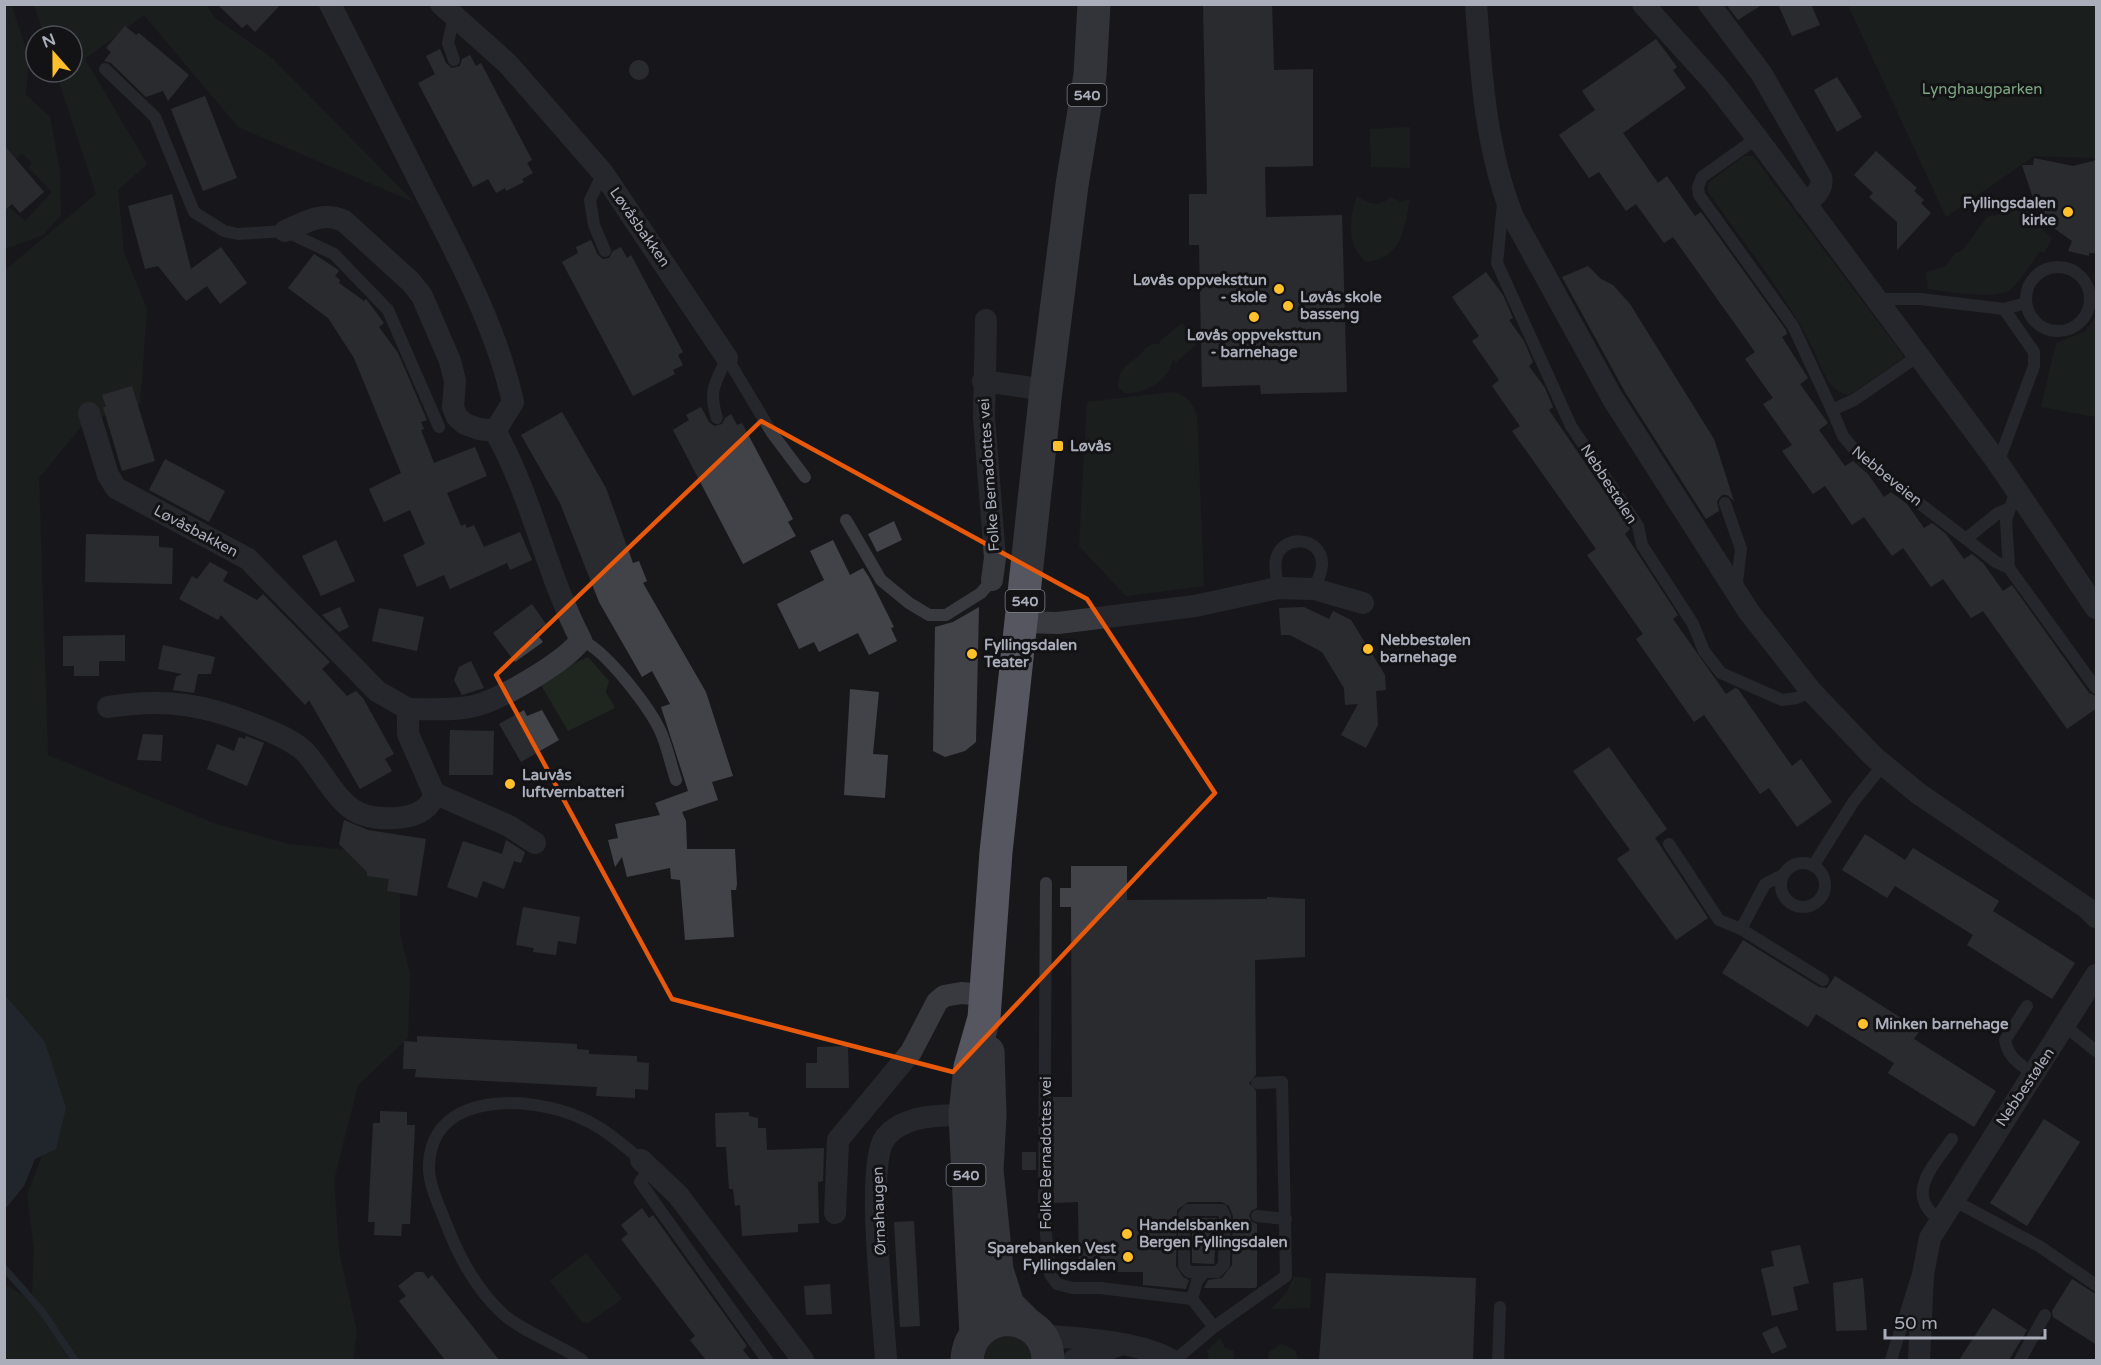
<svg xmlns="http://www.w3.org/2000/svg" width="2101" height="1365" font-family="'Varela Round',sans-serif">
	<style>
		.green { fill: #1e261f }
		.water { fill: #2d3740 }
		.lines { fill: none; stroke-linecap: round; stroke-linejoin: round }
		.stream { stroke: #2d3740; stroke-width: 7 }
		.building { fill: #424348 }
		.service { stroke: #393a40; stroke-width: 12 }
		.minor { stroke: #393a40; stroke-width: 22 }
		.primary { stroke: #55565f; stroke-width: 33 }
		.marked { fill: none; stroke: #e8590c; stroke-width: 4.5; stroke-linejoin: round }
		.poi-dot { fill: #ffc02c; stroke: #131316; stroke-width: 2 }
		.labels { text-anchor: middle; dominant-baseline: central; stroke-width: 6; stroke-linejoin: round; paint-order: stroke }
		.shield { fill: #131316; stroke: #7d808a; stroke-width: 1.5 }
		.shield-label { font-size: 14px; font-weight: bold; fill: #aaaebb }
		.park-label { font-size: 15px; fill: #7fa783; stroke: #131316 }
		.poi-label { font-size: 15px; font-weight: bold; fill: #aaaebb; stroke: #131316; text-anchor: start }
		.street-label { font-size: 15px; fill: #aaaebb; stroke: #131316 }
	</style>
	<rect width="100%" height="100%" fill="#18181b"/>
	<!-- green -->
	<g class="green">
		<polygon points="11,4 29,58 26,95 50,117 60,171 61,215 43,235 5,249 4,203 25,221 52,192 29,168 32,162 22,154 11,162 5,152 4,5"/>
		<polygon points="34,5 207,5 215,18 272,58 414,202 238,127 144,15 85,59 147,164 118,190 124,253 147,309 140,404 85,422 39,478 48,755 216,824 289,844 385,854 400,865 400,935 410,973 408,1038 358,1085 334,1180 339,1252 357,1332 353,1360 5,1360 5,1284 32,1301 34,1247 27,1195 58,1114 5,1030 4,271 96,194 56,72 72,72 72,36 44,36"/>
		<polygon points="1848,5 2096,5 2096,158 2034,156 1946,217"/>
		<polygon points="1410,127 1410,168 1371,167 1370,129"/>
		<path d="M 1744,156 L 1753,156 L 1903,355 L 1902,359 L 1849,395 C 1828,391 1824,372 1816,355 C 1788,296 1745,245 1708,192 L 1708,183 Z"/>
		<path d="M 1357,196 C 1370,205 1378,207 1391,197 L 1401,202 L 1410,199 C 1404,229 1402,258 1366,262 C 1346,243 1349,220 1357,196 Z"/>
		<path d="M 2022,196 L 2036,223 L 2052,239 L 2044,253 L 2040,251 C 2031,263 2022,279 2011,289 C 1997,301 1947,291 1928,289 L 1926,272 L 1946,266 L 1955,253 L 1962,251 L 1987,217 L 2008,212 L 2011,199 Z"/>
		<polygon points="2096,315 2096,417 2041,407 2056,343 2086,331"/>
		<path d="M 1182,323 L 1199,342 L 1176,362 L 1173,359 C 1169,381 1145,394 1125,393 L 1118,387 C 1120,370 1122,369 1135,359 C 1145,352 1145,343 1160,344 L 1159,342 Z"/>
		<path d="M 1172,392 C 1187,395 1190,401 1197,414 L 1204,586 L 1126,596 L 1079,546 L 1087,402 Z"/>
		<polygon points="588,657 609,681 606,692 615,708 568,731 538,680"/>
		<polygon points="586,1253 622,1299 588,1323 582,1322 550,1281"/>
		<polygon points="1294,1276 1311,1279 1310,1308 1271,1309 1287,1292"/>
		<polygon points="1022,1334 1037,1360 980,1360 987,1340"/>
		<polygon points="1220,1338 1225,1348 1234,1351 1234,1360 1209,1360 1207,1351"/>
		<polygon points="1281,1344 1295,1350 1298,1360 1268,1360 1269,1352"/>
	</g>
	<!-- water -->
	<polygon class="water" points="5,995 45,1042 66,1108 56,1149 35,1159 24,1186 5,1209"/>
	<g class="lines">
		<!-- stream -->
		<polyline class="stream" points="4,1268 42,1311 75,1360"/>
	</g>
	<!-- building -->
	<g class="building">
		<polygon points="217,4 281,4 255,32 247,24 242,28"/>
		<polygon points="1203,4 1272,4 1274,70 1313,69 1313,166 1265,167 1266,217 1342,215 1347,392 1261,394 1260,385 1202,387 1199,245 1189,245 1189,194 1207,194"/>
		<polygon points="1726,4 1763,4 1738,20"/>
		<polygon points="1778,4 1811,4 1820,25 1792,36"/>
		<polygon points="125,26 136,35 139,33 189,75 168,101 163,91 146,97 111,63 104,61 111,52 106,48"/>
		<polygon points="1656,39 1677,67 1673,70 1686,88 1623,133 1658,183 1667,176 1695,216 1701,212 1786,330 1787,334 1782,337 1808,378 1800,384 1828,423 1819,430 1845,466 1853,461 1868,474 1884,497 1891,492 1907,504 1924,528 1932,523 1946,534 1964,559 1972,554 1983,563 2003,591 2012,585 2089,693 2096,696 2097,708 2067,729 1983,611 1971,618 1943,579 1931,587 1903,548 1892,556 1864,517 1852,525 1825,486 1813,494 1782,451 1792,445 1763,404 1773,398 1745,359 1755,352 1673,237 1664,243 1636,204 1626,211 1599,172 1589,178 1559,135 1595,110 1582,91"/>
		<polygon points="440,49 446,63 452,68 460,66 462,59 470,55 476,66 481,63 532,160 527,163 533,173 522,179 524,182 506,191 505,188 496,193 488,179 473,187 418,83 435,74 426,56"/>
		<circle cx="639" cy="70" r="10"/>
		<polygon points="1837,77 1862,117 1837,132 1814,90"/>
		<polygon points="205,96 237,178 203,191 171,109"/>
		<polygon points="4,145 44,192 20,213 12,204 4,211"/>
		<polygon points="1876,151 1917,188 1914,191 1924,200 1921,203 1931,213 1897,250 1897,222 1869,197 1873,193 1854,175"/>
		<polygon points="2034,158 2073,166 2097,160 2097,253 2089,253 2089,256 2068,251 2072,241 2051,226 2036,207 2022,165 2033,165"/>
		<polygon points="172,194 191,269 221,247 247,283 220,304 207,286 186,301 158,266 145,269 128,206"/>
		<polygon points="591,240 598,255 603,259 609,258 613,251 621,247 627,258 631,255 683,352 678,355 683,365 673,370 675,374 633,396 562,262 578,253 576,247"/>
		<polygon points="314,254 337,269 339,271 335,276 340,280 339,283 364,301 366,299 384,323 379,327 398,353 427,420 421,422 424,429 421,430 434,463 475,447 487,476 447,493 461,526 465,524 467,528 474,525 484,547 520,532 532,560 510,570 507,563 450,589 444,575 417,587 403,555 425,544 410,510 384,522 369,489 401,473 354,358 328,318 288,288"/>
		<polygon points="1588,266 1601,279 1613,285 1630,304 1714,439 1734,501 1727,495 1722,495 1717,501 1719,511 1706,519 1625,392 1562,277"/>
		<polygon points="1486,272 1503,295 1513,318 1509,320 1524,341 1533,362 1529,366 1545,388 1553,407 1549,410 1630,529 1625,534 1678,615 1673,619 1726,694 1735,688 1738,689 1792,766 1801,759 1832,802 1797,827 1769,788 1760,794 1704,715 1694,722 1636,639 1643,634 1587,555 1596,549 1512,431 1520,426 1492,386 1499,380 1472,341 1479,336 1452,297"/>
		<polygon points="132,386 155,461 122,471 103,407 106,407 102,395"/>
		<polygon points="701,407 709,422 714,426 722,424 725,418 731,414 737,425 742,423 793,519 788,522 796,536 743,564 673,430 689,420 686,415"/>
		<polygon points="562,412 606,488 633,563 639,561 647,581 643,583 706,692 733,776 712,782 718,800 682,812 686,821 687,849 735,849 737,884 736,890 731,890 734,937 685,940 680,880 671,879 670,868 627,877 622,857 615,867 608,840 618,838 615,824 660,815 655,803 688,791 661,707 670,704 652,671 642,677 599,602 560,503 521,435"/>
		<polygon points="165,459 225,491 209,522 149,490"/>
		<polygon points="894,521 902,540 877,552 868,534"/>
		<polygon points="86,534 159,536 159,547 173,548 172,584 85,582"/>
		<polygon points="336,540 355,581 321,596 302,556"/>
		<polygon points="833,540 850,575 863,568 869,577 894,627 891,628 897,641 869,655 858,633 819,652 814,642 799,649 777,604 824,580 810,551"/>
		<polygon points="210,562 228,572 223,581 257,600 263,594 330,662 322,669 347,696 356,691 363,698 394,754 385,759 392,771 360,789 309,700 305,705 221,615 218,620 179,599 192,576 197,579"/>
		<polygon points="532,604 546,624 535,632 543,642 515,662 493,633"/>
		<polygon points="340,607 349,627 339,632 322,615"/>
		<polygon points="979,607 976,742 965,751 945,757 933,751 935,627 953,622"/>
		<polygon points="1304,607 1329,619 1333,611 1351,620 1385,675 1386,690 1376,691 1378,725 1366,748 1341,735 1358,704 1345,705 1344,688 1322,652 1290,635 1281,635 1279,608"/>
		<polygon points="379,608 424,617 417,651 372,641"/>
		<polygon points="125,635 125,661 99,661 99,676 74,676 74,666 63,666 63,636"/>
		<polygon points="163,645 215,657 211,674 198,674 194,693 173,690 176,677 182,674 158,669"/>
		<polygon points="471,661 484,688 462,695 454,680 459,667"/>
		<polygon points="850,689 879,692 873,754 888,755 885,798 844,795"/>
		<polygon points="524,710 527,716 542,710 559,740 521,762 499,724"/>
		<polygon points="450,730 494,731 493,775 449,775"/>
		<polygon points="143,734 163,735 161,761 137,760"/>
		<polygon points="246,736 264,743 247,786 207,769 217,744 234,751 239,737 245,739"/>
		<polygon points="1609,747 1667,829 1655,838 1708,918 1676,940 1617,859 1630,850 1573,771"/>
		<polygon points="344,820 368,830 426,839 417,896 387,891 389,879 367,876 367,872 339,844"/>
		<polygon points="1865,834 1905,860 1913,848 1999,901 1993,911 2075,963 2052,999 1967,945 1973,935 1895,886 1887,898 1842,870"/>
		<polygon points="506,840 525,852 521,863 514,861 504,889 483,881 477,898 447,887 463,841 502,854"/>
		<polygon points="1071,866 1127,866 1127,900 1267,899 1267,897 1305,899 1305,957 1255,960 1256,1075 1249,1083 1256,1091 1257,1208 1251,1211 1249,1216 1252,1222 1257,1224 1257,1286 1255,1288 1204,1288 1208,1280 1222,1278 1232,1265 1233,1216 1229,1206 1222,1202 1188,1202 1177,1210 1176,1266 1183,1277 1189,1280 1186,1289 1143,1285 1143,1272 1079,1272 1078,1202 1054,1203 1053,1170 1053,1097 1072,1097 1071,907 1060,907 1060,888 1071,888"/>
		<polygon points="523,907 580,917 576,944 558,941 556,955 533,952 534,948 516,945"/>
		<polygon points="1743,940 1819,987 1827,988 1835,976 1920,1030 1914,1039 1996,1091 1974,1127 1888,1073 1894,1063 1816,1014 1808,1027 1722,973"/>
		<polygon points="417,1036 577,1044 577,1049 589,1050 589,1054 637,1056 637,1062 649,1063 648,1090 635,1089 635,1098 596,1096 597,1087 415,1077 416,1069 403,1069 404,1041 417,1042"/>
		<polygon points="848,1046 849,1088 806,1088 806,1063 817,1063 817,1047"/>
		<polygon points="380,1111 407,1112 407,1125 415,1125 410,1224 402,1224 401,1236 374,1235 375,1222 368,1222 373,1123 380,1123"/>
		<polygon points="749,1112 749,1116 758,1118 758,1128 766,1128 767,1150 824,1148 823,1181 818,1182 819,1223 798,1224 798,1232 742,1236 740,1205 735,1206 733,1189 729,1189 726,1147 716,1147 715,1113"/>
		<polygon points="2044,1119 2080,1142 2027,1226 1990,1203"/>
		<rect x="1022" y="1152" width="14" height="18"/>
		<polygon points="642,1208 649,1218 653,1215 747,1346 743,1350 751,1360 706,1360 690,1340 695,1336 621,1239 628,1234 621,1225"/>
		<polygon points="1192,1218 1217,1218 1214,1264 1192,1263"/>
		<polygon points="914,1221 920,1326 900,1327 894,1222"/>
		<polygon points="1800,1245 1809,1283 1793,1287 1798,1310 1772,1316 1761,1269 1774,1266 1771,1251"/>
		<polygon points="416,1272 423,1272 428,1279 432,1275 499,1360 445,1360 399,1301 406,1296 398,1286"/>
		<polygon points="1326,1273 1476,1278 1473,1360 1319,1360"/>
		<polygon points="1863,1278 1867,1330 1836,1331 1833,1283"/>
		<polygon points="2072,1279 2097,1295 2097,1345 2053,1317 2052,1311"/>
		<polygon points="830,1284 832,1314 806,1315 804,1286"/>
		<polygon points="1993,1308 2027,1330 2009,1360 1959,1360"/>
		<polygon points="1777,1326 1787,1347 1772,1354 1762,1333"/>
	</g>
	<g class="lines">
		<!-- service -->
		<g class="service">
			<polyline points="454,16 448,43 454,60"/>
			<polyline points="105,69 155,117 194,212 224,231 238,234 285,231 334,254 388,310 439,427"/>
			<polyline points="1757,138 1702,177 1698,187 1699,195 1793,326 1832,410"/>
			<polyline points="603,173 590,200 594,225 605,251"/>
			<polyline points="1503,204 1497,263 1571,426 1638,526 1642,545 1693,624 1704,651 1721,673 1782,700 1797,698 1811,691"/>
			<circle cx="2058" cy="299" r="32"/>
			<polyline points="1876,299 1920,299 2004,309 2026,303"/>
			<polyline points="1918,356 1854,400 1832,410 1843,436 1863,460 1996,562 2009,568 2006,520 2016,491"/>
			<polyline points="727,358 772,433 805,477"/>
			<path d="M 717,418 C 708,391 715,383 727,358"/>
			<polyline points="1998,463 2034,366 2034,352 2004,309"/>
			<polyline points="1725,503 1741,549 1736,590"/>
			<polyline points="846,520 881,580 909,603 929,615 946,615 981,593 992,580"/>
			<polyline points="1967,538 1998,513 2008,509"/>
			<polyline points="2009,568 2096,688"/>
			<path d="M 1278,588 C 1277,579 1274,568 1276,559 C 1282,534 1320,536 1322,562 C 1323,572 1317,580 1314,589"/>
			<path d="M 581,640 C 606,650 652,710 662,735 C 668,750 671,765 676,780"/>
			<polyline points="1669,844 1719,920 1741,929 1823,980"/>
			<circle cx="1803" cy="885" r="22"/>
			<polyline points="1813,866 1854,801 1883,765"/>
			<polyline points="1046,883 1044,1214 1050,1274 1057,1284 1072,1288 1100,1288 1192,1299"/>
			<polyline points="1741,929 1765,884 1783,875"/>
			<path d="M 2027,1006 L 2005,1040 C 2008,1058 2020,1064 2033,1074"/>
			<polyline points="2066,1027 2096,1051"/>
			<polyline points="650,1168 640,1182 767,1360"/>
			<polyline points="1953,1200 2039,1246 2096,1285"/>
			<polyline points="1257,1216 1286,1219"/>
			<path d="M 1940,1220 C 1903,1195 1934,1165 1952,1139"/>
			<polyline points="1204,1272 1189,1272 1184,1266 1184,1215 1188,1210 1222,1210 1225,1216 1224,1265 1217,1272 1204,1272 1197,1281 1192,1299 1214,1327"/>
			<path d="M 582,1360 C 560,1345 520,1330 503,1314 C 478,1291 459,1257 447,1226 C 440,1207 428,1185 429,1165 C 432,1089 533,1096 581,1118 C 604,1128 622,1144 641,1160"/>
			<polyline points="1175,1360 1214,1327 1286,1276 1282,1082 1257,1083"/>
			<polyline points="1498,1360 1500,1307"/>
			<polyline points="1891,1360 1917,1277"/>
			<polyline points="2020,1360 2045,1315"/>
		</g>
		<!-- minor -->
		<g class="minor">
			<path d="M 330,4 C 363,70 396,135 429,200 C 462,264 497,331 513,402 L 495,431"/>
			<polyline points="441,4 508,64 603,173 727,358"/>
			<path d="M 1476,4 C 1481,76 1486,150 1513,217 L 1613,399 L 1749,612 L 1811,691 L 1874,757 L 1919,794 L 2087,908 L 2096,917"/>
			<polyline points="1643,4 1716,85 1757,138 1998,463 2096,608"/>
			<path d="M 1709,4 L 1761,73 L 1821,177 C 1824,189 1814,197 1805,204"/>
			<path d="M 285,231 C 306,222 323,211 344,221 L 411,282 L 422,296 L 450,361 L 455,381 L 453,407 L 457,417 L 465,424 L 479,429 L 495,431"/>
			<polyline points="986,320 984,417 995,558 992,580"/>
			<polyline points="983,381 1046,390"/>
			<polyline points="89,413 108,475 116,488 248,559 377,691 408,709"/>
			<polyline points="1023,622 1058,623 1195,606 1278,588 1314,589 1363,603"/>
			<path d="M 108,707 C 166,698 205,704 260,727 C 275,733 292,740 304,751 C 321,768 336,803 359,813 C 379,822 430,822 434,793 L 408,734 L 408,709 C 429,709 453,711 474,706 C 500,700 565,662 581,640 C 546,573 532,496 495,431"/>
			<polyline points="434,793 509,826 535,843"/>
			<polyline points="641,1160 678,1195 803,1360"/>
			<polyline points="835,1213 838,1140 911,1052 937,1002 944,996 961,993 986,995"/>
			<path d="M 1040,1335 C 1078,1339 1137,1340 1171,1360"/>
			<path d="M 886,1360 C 884,1320 865,1164 885,1138 C 905,1112 950,1115 980,1115"/>
			<polyline points="1074,1360 1117,1346"/>
			<polyline points="1919,1360 1923,1274 1930,1238 2096,975"/>
		</g>
		<!-- primary -->
		<g class="primary">
			<polyline points="988,1052 990,1115 987,1170 997,1270 1008,1305 1027,1324"/>
			<polyline points="976,1335 965,1115 970,1067 984,1018 996,852 1046,390 1072,185 1090,75 1094,4"/>
			<path d="M 967,1360 C 970,1306 1047,1307 1048,1360"/>
		</g>
	</g>
	<!-- marked area -->
	<path d="M0 0H2101V1365H0ZM 761,421 L 1087,599 L 1215,793 L 953,1072 L 672,999 L 496,675 Z" fill="#18181b" fill-opacity=".55" fill-rule="evenodd"/>
	<path class="marked" d="M 761,421 L 1087,599 L 1215,793 L 953,1072 L 672,999 L 496,675 Z"/>
	<!-- markers -->
	<g class="poi-dot">
		<circle cx="2068" cy="212" r="6"/>
		<circle cx="1279" cy="289" r="6"/>
		<circle cx="1288" cy="306" r="6"/>
		<circle cx="1254" cy="317" r="6"/>
		<rect x="1052" y="440" width="12" height="12" rx="3"/>
		<circle cx="1368" cy="649" r="6"/>
		<circle cx="972" cy="654" r="6"/>
		<circle cx="510" cy="784" r="6"/>
		<circle cx="1863" cy="1024" r="6"/>
		<circle cx="1127" cy="1234" r="6"/>
		<circle cx="1128" cy="1257" r="6"/>
	</g>
	<g class="labels">
		<!-- shield labels -->
		<g class="shield">
			<rect x="1067.5" y="84" width="39" height="22" rx="4.5"/>
			<rect x="1005.5" y="590" width="39" height="22" rx="4.5"/>
			<rect x="946.5" y="1164" width="39" height="22" rx="4.5"/>
		</g>
		<g class="shield-label">
			<text x="1087" y="95">540</text>
			<text x="1025" y="601">540</text>
			<text x="966" y="1175">540</text>
		</g>
		<!-- park labels -->
		<g class="park-label">
			<text x="1982" y="89">Lynghaugparken</text>
		</g>
		<!-- poi labels -->
		<g class="poi-label">
			<text x="2056" y="203" text-anchor="end">Fyllingsdalen<tspan x="2056" dy="17">kirke</tspan></text>
			<text x="1267" y="280" text-anchor="end">Løvås oppveksttun<tspan x="1267" dy="17">- skole</tspan></text>
			<text x="1300" y="297">Løvås skole<tspan x="1300" dy="17">basseng</tspan></text>
			<text x="1254" y="335" text-anchor="middle">Løvås oppveksttun<tspan x="1254" dy="17">- barnehage</tspan></text>
			<text x="1070" y="446">Løvås</text>
			<text x="1380" y="640">Nebbestølen<tspan x="1380" dy="17">barnehage</tspan></text>
			<text x="984" y="645">Fyllingsdalen<tspan x="984" dy="17">Teater</tspan></text>
			<text x="522" y="775">Lauvås<tspan x="522" dy="17">luftvernbatteri</tspan></text>
			<text x="1875" y="1024">Minken barnehage</text>
			<text x="1139" y="1225">Handelsbanken<tspan x="1139" dy="17">Bergen Fyllingsdalen</tspan></text>
			<text x="1116" y="1248" text-anchor="end">Sparebanken Vest<tspan x="1116" dy="17">Fyllingsdalen</tspan></text>
		</g>
		<!-- street labels -->
		<g class="street-label">
			<text transform="translate(640 227) rotate(55)">Løvåsbakken</text>
			<text transform="translate(989 475) rotate(-94)">Folke Bernadottes vei</text>
			<text transform="translate(1887 476) rotate(39)">Nebbeveien</text>
			<text transform="translate(1609 484) rotate(57)">Nebbestølen</text>
			<text transform="translate(196 531) rotate(28)">Løvåsbakken</text>
			<text transform="translate(2025 1087) rotate(-56)">Nebbestølen</text>
			<text transform="translate(1046 1153) rotate(-90)">Folke Bernadottes vei</text>
			<text transform="translate(879 1211) rotate(-92)">Ørnahaugen</text>
		</g>
	</g>
	<!-- border -->
	<rect width="2101" height="1365" fill="none" stroke="#aaaebb" stroke-width="12"/>
	<!-- north arrow -->
	<g transform="translate(54 54) rotate(339)"><circle r="28" fill="#131316" stroke="#4f5158" stroke-width="1.5"/>
	<path d="M0-4.5L10 22L0 15L-10 22Z" fill="#ffc02c"/>
	<text y="-9" font-size="16" font-weight="bold" text-anchor="middle" fill="#aaaebb">N</text>
	</g>
	<!-- scale -->
	<path d="M1885 1329v9h160v-9" fill="none" stroke="#aaaebb" stroke-width="3"/>
	<text x="1894" y="1329" font-size="18" fill="#aaaebb" stroke="#131316" stroke-width="4.5" paint-order="stroke">50 m</text>
</svg>
